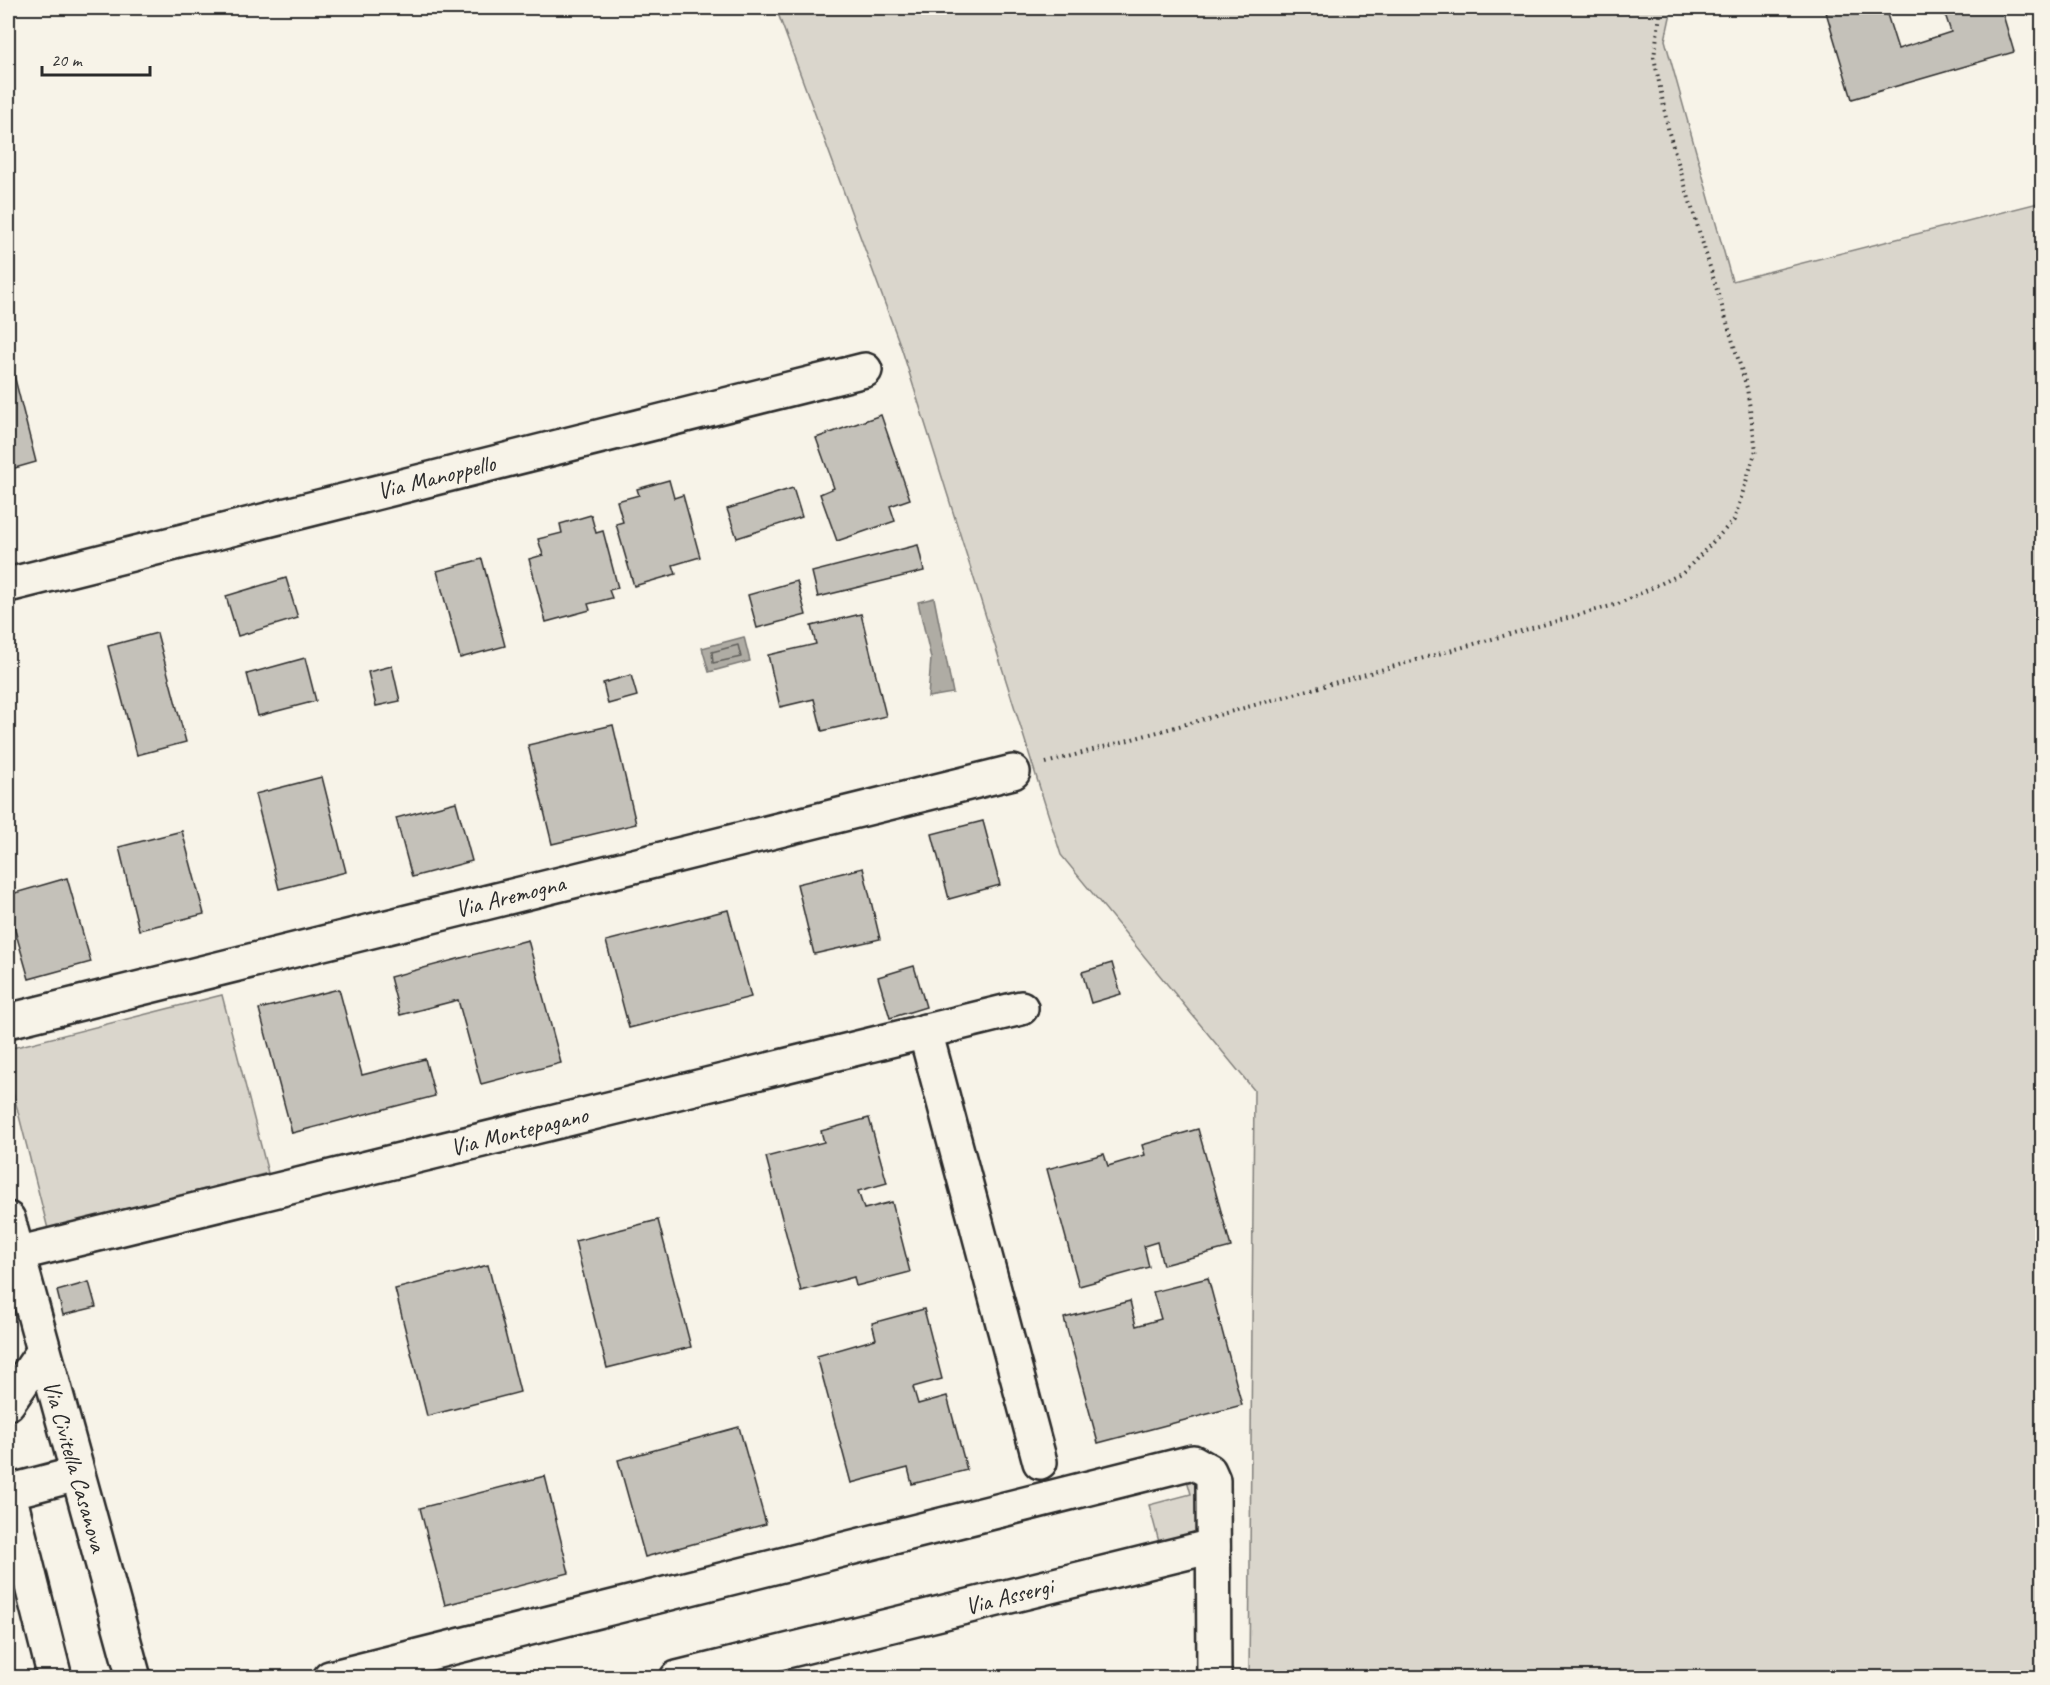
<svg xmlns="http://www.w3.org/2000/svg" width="2050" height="1685" font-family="Caveat,sans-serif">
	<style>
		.green { fill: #dad6cc; stroke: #82807c; stroke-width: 1.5 }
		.water { fill: #afaca4; stroke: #7a7874; stroke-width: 1.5 }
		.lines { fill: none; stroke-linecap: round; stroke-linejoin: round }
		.shore { stroke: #605f5b; stroke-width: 1.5 }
		.building { fill: #c4c1b9; stroke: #2b2b2b; stroke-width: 1.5 }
		.minor-casing { stroke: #2b2b2b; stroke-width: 38 }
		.path { stroke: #2b2b2b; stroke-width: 4; stroke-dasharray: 1.5 4.5; stroke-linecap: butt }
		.minor { stroke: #f7f3e8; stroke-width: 33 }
		.labels { text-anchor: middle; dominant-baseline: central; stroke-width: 6; stroke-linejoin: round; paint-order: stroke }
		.street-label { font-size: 24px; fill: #2b2b2b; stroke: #f7f3e8 }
	</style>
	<rect width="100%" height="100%" fill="#f7f3e8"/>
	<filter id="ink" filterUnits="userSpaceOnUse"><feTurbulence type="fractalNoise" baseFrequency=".0167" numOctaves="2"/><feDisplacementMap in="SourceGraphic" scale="12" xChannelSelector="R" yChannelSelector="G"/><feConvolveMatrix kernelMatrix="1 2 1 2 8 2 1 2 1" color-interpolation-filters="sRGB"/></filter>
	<g filter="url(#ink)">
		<!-- green -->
		<g class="green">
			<polygon points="776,8 1672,8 1665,40 1732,281 2042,202 2042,1677 1249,1677 1254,1090 1061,855 902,350"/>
			<polygon points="222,995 268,1173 48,1229 8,1073 8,1049"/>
			<polygon points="1207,1474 1202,1530 1159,1542 1149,1505 1191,1494 1187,1480"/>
		</g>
		<!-- water -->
		<g class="water">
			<polygon points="934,598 953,693 928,697 931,658 918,602"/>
			<polygon points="744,637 750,661 709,672 702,648"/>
		</g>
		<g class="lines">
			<!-- shore -->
			<polygon class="shore" points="738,645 741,657 713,663 712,652"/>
		</g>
		<!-- building -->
		<g class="building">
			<polygon points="1843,8 1885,8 1898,49 1951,32 1943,8 2001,8 2014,52 1852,99 1826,12"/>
			<polygon points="8,351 36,462 8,470"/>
			<polygon points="881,415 910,499 890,506 895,521 837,541 820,494 834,488 816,438"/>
			<polygon points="669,480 674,498 683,495 700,557 673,565 676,574 634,586 616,524 623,522 617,501 639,495 637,489"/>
			<polygon points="793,488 802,517 737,538 727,509"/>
			<polygon points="591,515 596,533 603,531 618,588 609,590 612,598 588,604 590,610 546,622 529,559 543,555 538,539 562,533 560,524"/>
			<polygon points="918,545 924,571 818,597 812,572"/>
			<polygon points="482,559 505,646 460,658 437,571"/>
			<polygon points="286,578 298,618 238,636 226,596"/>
			<polygon points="797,581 806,615 757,628 748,595"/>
			<polygon points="861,614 886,716 822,731 814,699 780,707 768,655 816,644 811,626"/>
			<polygon points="157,633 186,742 137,755 108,646"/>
			<polygon points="305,658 316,701 258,716 247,674"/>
			<polygon points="392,666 400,701 376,706 368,672"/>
			<polygon points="631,675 637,696 608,704 603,683"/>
			<polygon points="613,725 636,824 552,844 528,745"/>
			<polygon points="322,777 346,872 279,889 255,794"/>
			<polygon points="456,802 472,861 412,877 396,818"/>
			<polygon points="983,821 1000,885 949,899 932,834"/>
			<polygon points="182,831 204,914 139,930 119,847"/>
			<polygon points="863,868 880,939 814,954 797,884"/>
			<polygon points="67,878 91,962 29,979 8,906 8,895"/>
			<polygon points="728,910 751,997 629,1028 606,941"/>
			<polygon points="528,940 561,1063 481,1084 458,1000 400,1015 390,977"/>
			<polygon points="1112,963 1121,994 1091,1003 1082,972"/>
			<polygon points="914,966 926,1007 890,1018 878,977"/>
			<polygon points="339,989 362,1075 425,1059 435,1096 292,1133 259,1009"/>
			<polygon points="869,1118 887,1183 858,1191 864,1209 892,1202 910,1272 856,1286 854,1277 801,1291 766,1157 824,1142 821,1131"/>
			<polygon points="1198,1129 1231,1247 1163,1265 1157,1242 1144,1246 1149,1267 1079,1286 1047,1169 1104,1154 1108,1166 1145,1155 1142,1145"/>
			<polygon points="658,1220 691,1347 607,1368 575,1241"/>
			<polygon points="488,1265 520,1392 427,1416 395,1289"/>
			<polygon points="1208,1278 1242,1405 1098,1443 1064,1318 1130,1301 1136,1326 1161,1319 1153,1292"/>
			<polygon points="89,1282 96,1307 63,1315 57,1291"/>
			<polygon points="924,1309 942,1379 913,1387 918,1404 947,1396 967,1470 912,1484 908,1468 851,1483 817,1356 876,1339 872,1323"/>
			<polygon points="739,1427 766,1524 645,1557 618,1460"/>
			<polygon points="545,1476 569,1573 445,1605 420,1508"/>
		</g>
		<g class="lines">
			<!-- minor casing -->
			<g class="minor-casing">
				<g id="minor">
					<polyline points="8,585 865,370"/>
					<polyline points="8,1021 1013,772"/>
					<polyline points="925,1031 1040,1462"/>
					<polyline points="8,1219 134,1678"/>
					<polyline points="8,1256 1021,1008"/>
					<polyline points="8,1403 43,1352"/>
					<polyline points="8,1490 55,1678"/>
					<polyline points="8,1492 77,1474"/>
					<polyline points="330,1678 1193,1462 1209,1471 1213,1480 1214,1678"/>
					<polyline points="677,1678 1213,1546"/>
				</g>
			</g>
			<!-- path -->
			<polyline class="path" points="1046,763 1618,604 1683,573 1734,520 1756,450 1747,388 1669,133 1654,57 1661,8"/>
			<!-- minor -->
			<use href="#minor" class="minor"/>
		</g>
	</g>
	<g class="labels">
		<!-- street labels -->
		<g class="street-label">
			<text transform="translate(436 477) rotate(-14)">Via Manoppello</text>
			<text transform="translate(510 896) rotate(-14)">Via Aremogna</text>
			<text transform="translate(519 1131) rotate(-14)">Via Montepagano</text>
			<text transform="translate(75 1466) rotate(74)">Via Civitella Casanova</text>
			<text transform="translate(1009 1596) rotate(-14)">Via Assergi</text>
		</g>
	</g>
	<!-- margin -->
	<rect width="2050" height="1685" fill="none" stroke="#f7f3e8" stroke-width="30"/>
	<rect x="15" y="15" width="2020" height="1655" fill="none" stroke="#2b2b2b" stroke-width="2" filter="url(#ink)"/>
	<!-- scale -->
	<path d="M42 66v9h108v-9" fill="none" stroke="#2b2b2b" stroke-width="3"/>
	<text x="51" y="66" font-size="18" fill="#2b2b2b" stroke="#f7f3e8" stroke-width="4.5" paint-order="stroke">20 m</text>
</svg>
